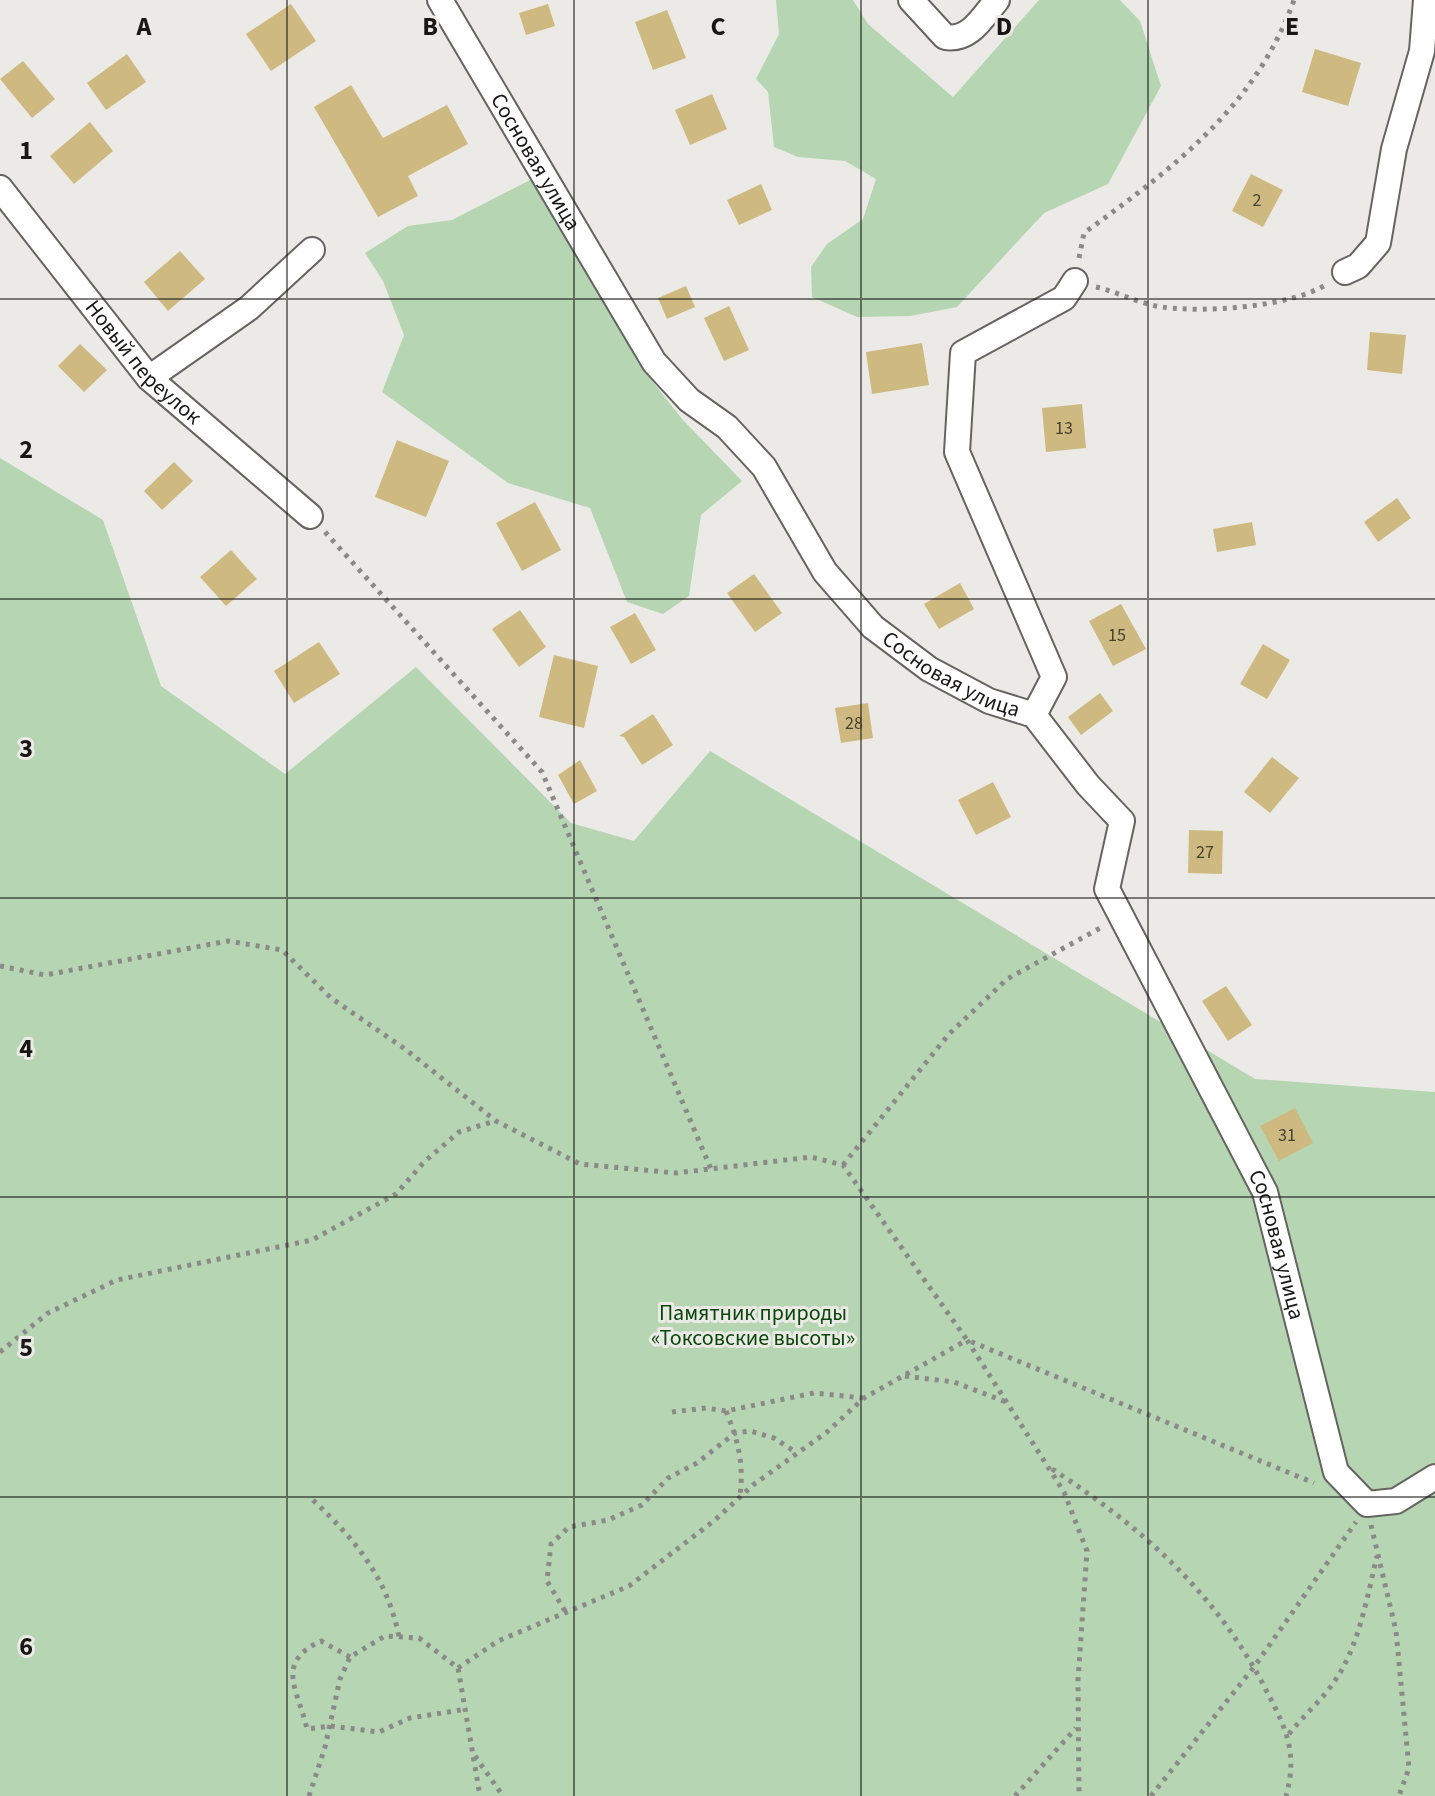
<svg xmlns="http://www.w3.org/2000/svg" width="1435" height="1796" font-family="'Source Sans 3',sans-serif">
	<style>
		.green { fill: #b6d6b3 }
		.building { fill: #ceba80 }
		.lines { fill: none; stroke-linecap: round; stroke-linejoin: round }
		.minor-casing { stroke: #656461; stroke-width: 28 }
		.path { stroke: #8b8a88; stroke-width: 5; stroke-dasharray: 4 6; stroke-linecap: butt }
		.minor { stroke: #fff; stroke-width: 24 }
		.grid { fill: none; stroke: #181716; stroke-width: 2; stroke-opacity: 0.55 }
		.labels { text-anchor: middle; dominant-baseline: central; stroke-width: 6; stroke-linejoin: round; paint-order: stroke }
		.number-label { font-size: 18px; fill: #464030 }
		.street-label { font-size: 22px; fill: #181716; stroke: #ebeae6 }
		.park-label { font-size: 22px; fill: #0a480a; stroke: #ebeae6 }
		.grid-label { font-size: 26px; text-anchor: middle; font-weight: bold; fill: #181716; stroke: #ebeae6; stroke-width: 6; stroke-linejoin: round; paint-order: stroke }
	</style>
	<rect width="100%" height="100%" fill="#ebeae6"/>
	<!-- green -->
	<g class="green">
		<polygon points="776,0 853,0 868,24 953,97 1039,0 1120,0 1140,21 1161,86 1108,184 1044,213 957,307 910,316 857,317 812,297 811,267 827,244 863,219 876,179 845,161 798,157 774,147 768,92 756,79 779,34"/>
		<polygon points="536,177 638,363 682,419 742,481 701,515 689,596 663,614 627,602 590,508 508,483 382,392 404,335 383,281 365,253 408,226 452,220"/>
		<polygon points="0,458 103,520 161,686 285,774 416,667 571,823 634,841 710,751 1255,1079 1435,1092 1435,1796 0,1796"/>
	</g>
	<!-- building -->
	<g class="building">
		<polygon points="291,4 316,41 271,71 246,34"/>
		<polygon points="548,4 555,26 526,35 519,13"/>
		<polygon points="667,10 686,58 653,70 635,22"/>
		<polygon points="1315,49 1361,63 1348,106 1302,92"/>
		<polygon points="127,54 146,82 106,110 87,83"/>
		<polygon points="23,61 55,99 32,118 0,79"/>
		<polygon points="351,85 383,138 447,105 468,144 408,176 418,196 378,217 314,107"/>
		<polygon points="712,94 727,129 690,145 675,110"/>
		<polygon points="90,122 113,151 74,184 50,156"/>
		<polygon points="1251,174 1283,190 1263,227 1232,211"/>
		<polygon points="761,184 772,210 739,225 727,200"/>
		<polygon points="180,251 205,279 168,311 144,282"/>
		<polygon points="686,286 695,307 667,319 658,298"/>
		<polygon points="729,306 749,350 724,361 704,318"/>
		<polygon points="1370,332 1406,335 1402,374 1367,370"/>
		<polygon points="922,343 929,385 872,394 866,352"/>
		<polygon points="80,344 107,370 84,392 58,366"/>
		<polygon points="1082,404 1086,448 1046,452 1042,408"/>
		<polygon points="397,440 449,461 426,517 375,497"/>
		<polygon points="174,462 193,481 162,510 144,491"/>
		<polygon points="1397,498 1411,518 1378,542 1364,522"/>
		<polygon points="535,502 561,550 522,571 496,523"/>
		<polygon points="1252,522 1256,545 1217,552 1213,529"/>
		<polygon points="231,550 257,579 226,606 200,577"/>
		<polygon points="754,574 782,613 755,632 727,593"/>
		<polygon points="960,583 974,609 939,629 924,604"/>
		<polygon points="1121,604 1146,649 1113,666 1089,621"/>
		<polygon points="520,610 546,647 519,667 492,629"/>
		<polygon points="635,613 656,650 631,664 610,627"/>
		<polygon points="319,642 340,674 294,703 274,671"/>
		<polygon points="1263,644 1290,660 1267,699 1240,684"/>
		<polygon points="554,655 598,666 584,728 539,717"/>
		<polygon points="1100,693 1113,711 1081,735 1068,717"/>
		<polygon points="868,703 873,738 841,743 835,708"/>
		<polygon points="653,714 673,745 642,765 624,737 619,736"/>
		<polygon points="1272,757 1299,778 1270,813 1244,792"/>
		<polygon points="580,760 597,791 574,804 558,775"/>
		<polygon points="993,782 1011,817 976,835 958,800"/>
		<polygon points="1189,830 1223,831 1222,874 1188,873"/>
		<polygon points="1226,986 1252,1025 1228,1041 1202,1001"/>
		<polygon points="1295,1108 1313,1143 1279,1161 1260,1126"/>
	</g>
	<g class="lines">
		<!-- minor casing -->
		<g class="minor-casing">
			<g id="minor">
				<path id="s1" d="M 440,0 L 654,362 L 689,400 L 727,427 L 764,467 L 825,572 L 873,627 L 929,669 L 989,701 L 1034,715 L 1088,785 L 1122,821 L 1107,889 L 1265,1192 L 1336,1472 L 1367,1504 L 1396,1501 L 1435,1477"/>
				<path d="M 911,0 L 945,37 C 970,41 982,18 997,0"/>
				<path id="s2" d="M 0,188 L 149,378 L 310,516"/>
				<polyline points="1345,272 1358,266 1378,243 1394,149 1422,51 1426,0"/>
				<polyline points="149,378 249,308 312,250"/>
				<polyline points="1034,715 1054,677 957,452 963,353 1064,298 1075,281"/>
			</g>
		</g>
		<!-- path -->
		<g class="path">
			<path d="M 1079,258 L 1084,233 C 1172,169 1256,107 1294,0"/>
			<path d="M 1096,287 C 1118,292 1140,304 1162,307 C 1205,313 1291,307 1327,284"/>
			<polyline points="325,532 542,772 711,1169"/>
			<polyline points="0,966 45,975 228,941 282,950 331,998 405,1049 496,1121 580,1164 676,1173 811,1157 843,1165 967,1340 1314,1483"/>
			<polyline points="843,1165 949,1034 1007,979 1104,926"/>
			<polyline points="0,1352 48,1313 117,1280 312,1240 396,1194 424,1162 459,1132 495,1121"/>
			<polyline points="905,1376 954,1382 1006,1402"/>
			<path d="M 726,1411 C 738,1440 744,1464 740,1495"/>
			<polyline points="672,1412 706,1408 726,1411 814,1393 863,1398"/>
			<path d="M 1052,1469 C 1141,1527 1214,1591 1264,1686 C 1284,1725 1299,1750 1286,1796"/>
			<path d="M 313,1500 C 356,1541 387,1577 399,1637"/>
			<polyline points="1371,1525 1396,1631 1409,1768 1399,1796"/>
			<polyline points="565,1611 547,1581 551,1544 569,1527 608,1520 642,1505 668,1478 697,1463 735,1433 750,1431 774,1438 797,1453"/>
			<path d="M 350,1657 L 321,1641 C 274,1663 298,1689 307,1729 L 330,1726 L 379,1732 L 410,1718 L 467,1709"/>
			<polyline points="458,1668 498,1641 629,1586 715,1520 753,1485 827,1432 864,1398 967,1340 1064,1492 1087,1551 1078,1680 1079,1796"/>
			<path d="M 1289,1734 C 1303,1716 1322,1700 1334,1682 C 1359,1647 1367,1597 1377,1556"/>
			<polyline points="475,1756 503,1796"/>
			<polyline points="309,1796 325,1747 340,1679 350,1657 385,1636 419,1638 458,1668 480,1796"/>
			<polyline points="1015,1796 1076,1728"/>
			<polyline points="1151,1796 1254,1667 1356,1522"/>
		</g>
		<!-- minor -->
		<use href="#minor" class="minor"/>
	</g>
	<!-- grid -->
	<path class="grid" d="M 287,0 L 287,1796M 574,0 L 574,1796M 861,0 L 861,1796M 1148,0 L 1148,1796M 0,299 L 1435,299M 0,599 L 1435,599M 0,898 L 1435,898M 0,1197 L 1435,1197M 0,1497 L 1435,1497"/>
	<g class="labels">
		<!-- number labels -->
		<g class="number-label">
			<text x="1257" y="200">2</text>
			<text x="1064" y="428">13</text>
			<text x="1117" y="635">15</text>
			<text x="854" y="723">28</text>
			<text x="1205" y="852">27</text>
			<text x="1287" y="1135">31</text>
		</g>
		<!-- street labels -->
		<g class="street-label">
			<text stroke="none"><textPath href="#s1" startOffset="188">Сосновая улица</textPath></text>
			<text stroke="none"><textPath href="#s2" startOffset="226">Новый переулок</textPath></text>
			<text stroke="none"><textPath href="#s1" startOffset="860">Сосновая улица</textPath></text>
			<text stroke="none"><textPath href="#s1" startOffset="1556">Сосновая улица</textPath></text>
		</g>
		<!-- park labels -->
		<g class="park-label">
			<text x="753" y="1313">Памятник природы<tspan x="753" dy="25">«Токсовские высоты»</tspan></text>
		</g>
	</g>
	<g class="grid-label">
		<text x="144" y="35">A</text>
		<text x="430" y="35">B</text>
		<text x="718" y="35">C</text>
		<text x="1004" y="35">D</text>
		<text x="1292" y="35">E</text>
		<text x="26" y="159">1</text>
		<text x="26" y="458">2</text>
		<text x="26" y="757">3</text>
		<text x="26" y="1057">4</text>
		<text x="26" y="1356">5</text>
		<text x="26" y="1655">6</text>
	</g>
</svg>
